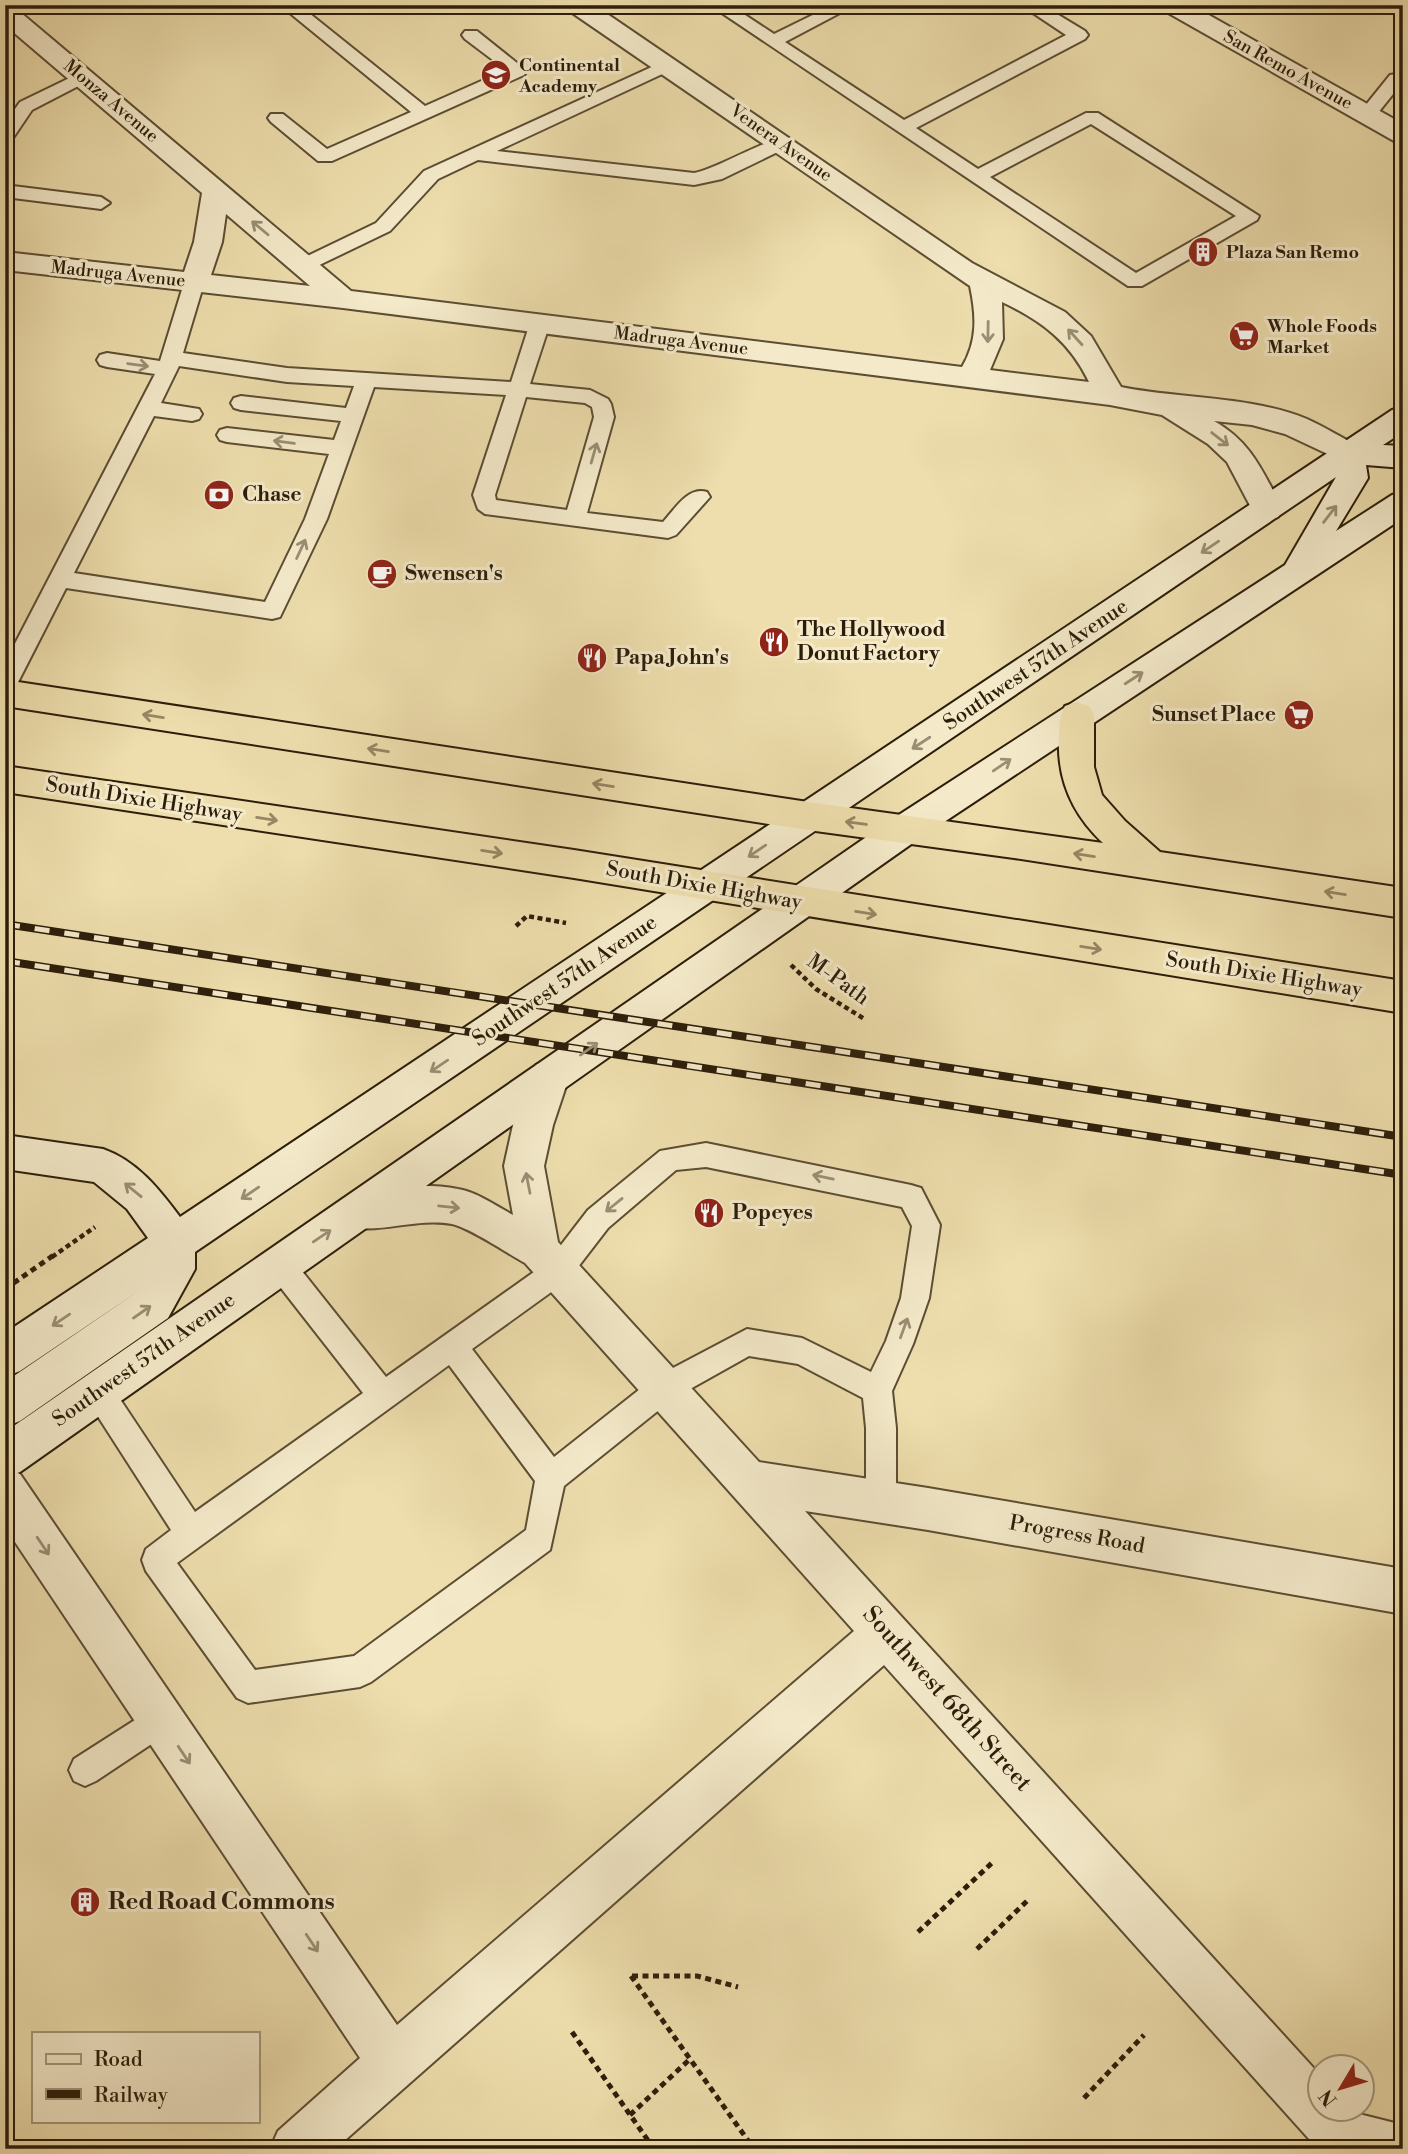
<svg xmlns="http://www.w3.org/2000/svg" width="1408" height="2154" font-family="'Libre Bodoni',serif">
	<style>
		.lines { fill: none; stroke-linecap: round; stroke-linejoin: round }
		.service-casing { stroke: #5c4d33; stroke-width: 4 }
		.minor-casing { stroke: #5c4d33; stroke-width: 4 }
		.secondary-casing { stroke: #2c1d0a; stroke-width: 4 }
		.trunk-casing { stroke: #2c1d0a; stroke-width: 4 }
		.path-far1 { stroke: #2c1d0a; stroke-width: 4.5; stroke-dasharray: 5 3.5; stroke-linecap: butt }
		.path { stroke: #2c1d0a; stroke-width: 5; stroke-dasharray: 6 4.5; stroke-linecap: butt }
		.service { fill: #f4eaca; fill-rule: evenodd }
		.minor { fill: #f4eaca; fill-rule: evenodd }
		.secondary { fill: #f4eaca; fill-rule: evenodd }
		.trunk { fill: #eedead; fill-rule: evenodd }
		.rail-casing { stroke: #2c1d0a; stroke-width: 8 }
		.rail { stroke: #f4eaca; stroke-width: 5; stroke-dasharray: 15; stroke-linecap: butt }
		.oneway { stroke: #9a8e74 }
		.oneway2 { stroke: #978764 }
		.labels { text-anchor: middle; dominant-baseline: central; stroke-width: 6; stroke-linejoin: round; paint-order: stroke }
		.far-poi-label { font-size: 18px; font-weight: bold; fill: #2c1d0a; stroke: #f4eaca; text-anchor: start }
		.far-street-label { font-size: 18px; fill: #2c1d0a; stroke: #f4eaca }
		.poi-label { font-size: 21px; font-weight: bold; fill: #2c1d0a; stroke: #f4eaca; text-anchor: start }
		.street-label { font-size: 21px; fill: #2c1d0a; stroke: #f4eaca }
		.near-street-label { font-size: 24px; fill: #2c1d0a; stroke: #f4eaca }
		.near-poi-label { font-size: 24px; font-weight: bold; fill: #2c1d0a; stroke: #f4eaca; text-anchor: start }
	</style>
	<rect width="100%" height="100%" fill="#eedead"/>
	<filter id="stains"><feTurbulence type="fractalNoise" baseFrequency=".00286" numOctaves="4"/><feColorMatrix values="0 0 0 0 .2 0 0 0 0 .09 0 0 0 0 .02 0 0 0 .5 -.17"/></filter>
	<radialGradient id="worn" r=".72"><stop offset=".6" stop-color="#630" stop-opacity="0"/><stop offset="1" stop-color="#630" stop-opacity=".3"/></radialGradient>
	<g class="lines">
		<!-- service casing -->
		<g class="service-casing">
			<g id="service">
				<polygon points="280,5 299,5 425,106 506,70 465,39 462,35 465,31 477,31 527,71 524,75 332,161 318,161 271,122 268,118 271,114 283,114 327,149 411,112"/>
				<path d="M 710,5 L 730,5 L 774,34 L 833,5 L 855,5 L 785,42 L 904,120 L 1066,35 L 1021,5 L 1042,5 L 1085,31 L 1088,35 L 1085,39 L 916,128 L 978,169 L 1086,113 L 1098,113 L 1259,216 L 1257,220 L 1142,286 L 1128,286 ZM 1091,124 L 1236,216 L 1136,273 L 990,177 Z"/>
				<path d="M 667,60 L 673,61 L 676,65 L 673,69 L 497,151 L 694,173 C 718,169 771,135 788,139 L 791,143 L 788,147 L 722,179 L 694,185 L 478,160 L 438,179 L 390,231 L 311,269 L 297,269 L 294,265 L 297,261 L 376,223 L 424,171 Z"/>
				<polygon points="82,72 88,73 91,77 88,81 32,110 11,141 5,142 5,123 20,102"/>
				<polygon points="1396,74 1403,76 1402,83 1373,119 1361,119 1358,115 1361,111 1390,75"/>
				<polygon points="5,185 101,197 110,203 101,209 5,197"/>
				<path d="M 194,277 L 201,279 L 204,283 L 183,353 L 287,368 L 511,382 L 530,323 L 533,318 L 547,318 L 550,323 L 530,384 L 590,390 L 608,399 L 611,404 L 614,417 L 587,513 L 663,522 C 675,509 688,486 707,492 L 710,497 L 676,535 L 668,538 L 485,514 L 478,509 L 473,495 L 506,395 L 374,387 L 327,519 L 280,617 L 272,619 L 66,588 L 13,692 L 5,694 L 5,663 L 155,374 L 107,367 L 100,365 L 97,360 L 100,355 L 107,353 L 160,361 L 184,283 L 187,279 ZM 179,366 L 287,382 L 354,386 L 346,408 L 241,396 L 234,398 L 231,403 L 234,408 L 241,410 L 341,421 L 334,440 L 227,428 L 220,430 L 217,435 L 220,440 L 227,442 L 329,454 L 305,519 L 265,602 L 74,573 L 154,416 L 192,421 L 199,419 L 202,414 L 199,409 L 161,403 ZM 526,397 L 585,403 L 592,407 L 594,417 L 567,510 L 496,500 L 495,495 Z"/>
				<path d="M 706,1143 L 911,1185 L 921,1188 L 940,1225 L 929,1298 L 913,1344 L 892,1391 L 896,1428 L 896,1502 L 892,1512 L 881,1517 L 870,1512 L 866,1502 L 866,1428 L 863,1398 L 798,1364 L 749,1356 L 674,1398 L 564,1486 L 550,1550 L 371,1682 L 360,1687 L 248,1703 L 237,1698 L 146,1571 L 142,1560 L 146,1549 L 171,1530 L 88,1401 L 84,1391 L 88,1381 L 98,1377 L 108,1381 L 195,1512 L 363,1393 L 270,1274 L 266,1265 L 270,1256 L 280,1252 L 290,1256 L 386,1377 L 548,1262 L 588,1210 L 660,1151 ZM 706,1167 L 902,1207 L 912,1226 L 901,1298 L 886,1341 L 871,1372 L 802,1338 L 747,1329 L 654,1378 L 554,1457 L 472,1349 L 568,1280 L 608,1228 L 676,1170 ZM 449,1365 L 535,1481 L 526,1530 L 354,1656 L 255,1670 L 177,1563 Z"/>
				<polygon points="160,1704 171,1709 176,1720 171,1731 96,1781 85,1786 74,1781 69,1770 74,1759"/>
			</g>
		</g>
		<!-- minor casing -->
		<g class="minor-casing">
			<g id="minor">
				<path d="M 5,5 L 14,7 L 351,291 L 962,367 C 978,340 976,315 970,286 L 568,10 L 565,5 L 594,5 L 972,263 L 1065,312 L 1091,336 L 1121,387 C 1180,399 1252,396 1307,419 C 1325,427 1342,438 1360,447 L 1364,454 L 1360,461 L 1349,464 L 1285,434 L 1252,425 L 1214,421 C 1252,442 1263,473 1283,509 L 1278,517 L 1267,520 L 1256,517 L 1227,462 L 1208,444 L 1162,415 L 1110,405 L 343,308 L 5,270 L 5,252 L 184,272 L 194,242 L 202,193 L 5,25 ZM 226,214 L 310,286 L 211,275 L 222,242 ZM 1002,302 C 1042,321 1070,342 1089,382 L 990,370 L 1003,339 Z"/>
				<polygon points="1160,5 1191,5 1403,124 1403,143 1394,141 1163,10"/>
				<path d="M 550,1060 L 564,1065 L 569,1077 L 553,1125 L 544,1166 L 558,1242 L 759,1462 L 928,1488 L 1403,1569 L 1403,1614 L 928,1530 L 805,1511 L 1320,2075 L 1320,2108 L 1351,2108 L 1355,2113 L 1403,2125 L 1403,2149 L 1318,2149 L 884,1665 L 335,2149 L 270,2149 L 278,2131 L 360,2058 L 5,1527 L 5,1468 L 20,1474 L 397,2025 L 854,1631 L 525,1263 C 507,1253 470,1228 452,1224 C 415,1217 374,1236 343,1225 L 337,1212 L 343,1199 C 377,1187 422,1182 458,1189 C 477,1192 496,1206 513,1215 L 504,1166 L 513,1125 L 536,1065 Z"/>
			</g>
		</g>
		<!-- secondary casing -->
		<g class="secondary-casing">
			<path id="secondary" d="M 1403,407 L 1403,432 L 1383,445 L 1403,446 L 1403,468 L 1366,465 L 1368,478 L 1336,531 L 1392,495 L 1403,492 L 1403,518 L 917,840 L 20,1472 L 5,1478 L 5,1432 L 891,820 L 1285,565 L 1336,477 L 195,1252 L 195,1269 L 168,1318 L 20,1421 L 5,1427 L 5,1382 L 140,1290 L 20,1371 L 5,1377 L 5,1333 L 148,1238 L 127,1209 L 94,1182 L 5,1169 L 5,1135 L 103,1149 C 137,1161 159,1189 180,1217 L 1392,410 Z"/>
		</g>
		<!-- trunk casing -->
		<g class="trunk-casing">
			<g id="trunk">
				<path d="M 5,680 L 808,802 L 1103,843 C 1073,815 1057,780 1059,738 C 1059,726 1059,717 1065,706 L 1077,702 L 1089,706 L 1094,715 L 1094,767 L 1102,795 L 1125,821 L 1160,852 L 1403,888 L 1403,918 L 1014,858 L 808,830 L 5,706 Z"/>
				<polygon points="5,766 574,850 1403,981 1403,1013 574,878 5,792"/>
			</g>
		</g>
		<!-- path-far1 -->
		<g class="path-far1">
			<polyline points="516,926 527,916 566,923"/>
			<polyline points="791,965 816,989 866,1020"/>
			<polyline points="52,1257 95,1227"/>
		</g>
		<!-- path -->
		<g class="path">
			<polyline points="5,1289 54,1255"/>
			<polyline points="918,1932 993,1862"/>
			<polyline points="977,1949 1027,1901"/>
			<polyline points="631,1976 754,2149"/>
			<polyline points="632,1976 697,1976 738,1987"/>
			<polyline points="572,2032 654,2149"/>
			<polyline points="1084,2098 1144,2035"/>
			<polyline points="630,2115 690,2059"/>
		</g>
		<!-- service -->
		<use href="#service" class="service"/>
		<!-- minor -->
		<use href="#minor" class="minor"/>
		<!-- secondary -->
		<use href="#secondary" class="secondary"/>
		<!-- trunk -->
		<use href="#trunk" class="trunk"/>
		<!-- rail casing -->
		<g class="rail-casing">
			<g id="rail">
				<polyline points="5,924 1403,1137"/>
				<polyline points="5,961 1403,1175"/>
			</g>
		</g>
		<!-- rail -->
		<use href="#rail" class="rail"/>
	</g>
	<!-- one-way arrows -->
	<defs><path id="oneway-shaft" d="M-6 0H5M1.5-3L5.5 0L1.5 3" fill="none" stroke-width="1.6" stroke-linecap="round" stroke-linejoin="round" transform="scale(1.75)"/></defs>
	<g class="oneway">
		<use href="#oneway-shaft" transform="translate(260 228) rotate(-140)"/>
		<use href="#oneway-shaft" transform="translate(988 332) rotate(91)"/>
		<use href="#oneway-shaft" transform="translate(1075 337) rotate(-132)"/>
		<use href="#oneway-shaft" transform="translate(138 365) rotate(8)"/>
		<use href="#oneway-shaft" transform="translate(1220 439) rotate(38)"/>
		<use href="#oneway-shaft" transform="translate(284 442) rotate(-173)"/>
		<use href="#oneway-shaft" transform="translate(594 453) rotate(-74)"/>
		<use href="#oneway-shaft" transform="translate(1330 514) rotate(-52)"/>
		<use href="#oneway-shaft" transform="translate(1210 547) rotate(146)"/>
		<use href="#oneway-shaft" transform="translate(301 549) rotate(-65)"/>
		<use href="#oneway-shaft" transform="translate(1134 678) rotate(-33)"/>
		<use href="#oneway-shaft" transform="translate(921 743) rotate(147)"/>
		<use href="#oneway-shaft" transform="translate(1002 765) rotate(-34)"/>
		<use href="#oneway-shaft" transform="translate(757 851) rotate(146)"/>
		<use href="#oneway-shaft" transform="translate(589 1049) rotate(-35)"/>
		<use href="#oneway-shaft" transform="translate(439 1066) rotate(146)"/>
		<use href="#oneway-shaft" transform="translate(823 1177) rotate(-168)"/>
		<use href="#oneway-shaft" transform="translate(528 1183) rotate(-101)"/>
		<use href="#oneway-shaft" transform="translate(133 1190) rotate(-141)"/>
		<use href="#oneway-shaft" transform="translate(250 1193) rotate(146)"/>
		<use href="#oneway-shaft" transform="translate(614 1205) rotate(141)"/>
		<use href="#oneway-shaft" transform="translate(449 1207) rotate(6)"/>
		<use href="#oneway-shaft" transform="translate(322 1236) rotate(-34)"/>
		<use href="#oneway-shaft" transform="translate(142 1312) rotate(-35)"/>
		<use href="#oneway-shaft" transform="translate(61 1320) rotate(146)"/>
		<use href="#oneway-shaft" transform="translate(904 1328) rotate(-70)"/>
		<use href="#oneway-shaft" transform="translate(43 1546) rotate(56)"/>
		<use href="#oneway-shaft" transform="translate(184 1755) rotate(56)"/>
		<use href="#oneway-shaft" transform="translate(312 1943) rotate(56)"/>
	</g>
	<g class="oneway2">
		<use href="#oneway-shaft" transform="translate(153 716) rotate(-171)"/>
		<use href="#oneway-shaft" transform="translate(378 750) rotate(-171)"/>
		<use href="#oneway-shaft" transform="translate(603 785) rotate(-171)"/>
		<use href="#oneway-shaft" transform="translate(267 819) rotate(9)"/>
		<use href="#oneway-shaft" transform="translate(856 823) rotate(-172)"/>
		<use href="#oneway-shaft" transform="translate(492 852) rotate(9)"/>
		<use href="#oneway-shaft" transform="translate(1084 855) rotate(-171)"/>
		<use href="#oneway-shaft" transform="translate(1335 893) rotate(-171)"/>
		<use href="#oneway-shaft" transform="translate(866 913) rotate(9)"/>
		<use href="#oneway-shaft" transform="translate(1091 948) rotate(9)"/>
	</g>
	<!-- icons -->
	<defs>
		<g id="school-disc" transform="scale(1.575)"><circle r="9.5" fill="#8f2418" stroke="#f4eaca"/><path d="M0-5L7-2L0 1L-7-2ZM-4 1L0 2.5L4 1V4Q0 6-4 4Z" fill="#fff"/></g>
		<g id="building-disc" transform="scale(1.575)"><circle r="9.5" fill="#8f2418" stroke="#f4eaca"/><path d="M-4-6H4V6H1V3H-1V6H-4ZM-2.5-4.3h1.7v1.8h-1.7ZM.8-4.3h1.7v1.8H.8ZM-2.5-1h1.7V.8h-1.7ZM.8-1h1.7V.8H.8Z" fill="#fff"/></g>
		<g id="supermarket-disc" transform="scale(1.575)"><circle r="9.5" fill="#8f2418" stroke="#f4eaca"/><path d="M-6-5.5h2.5l.6 2H6L4.5 2H-2.5L-4.4-4H-6ZM-1.5 3.2a1.3 1.3 0 1 0 .1 0ZM3 3.2a1.3 1.3 0 1 0 .1 0Z" fill="#fff"/></g>
		<g id="bank-disc" transform="scale(1.575)"><circle r="9.5" fill="#8f2418" stroke="#f4eaca"/><path d="M-6-4H6V4H-6ZM0-2.3a2.3 2.3 0 1 0 0 4.6a2.3 2.3 0 1 0 0-4.6Z" fill="#fff"/></g>
		<g id="cafe-disc" transform="scale(1.575)"><circle r="9.5" fill="#8f2418" stroke="#f4eaca"/><path d="M-5.5-4.5H6V0H3Q3 3.5 0 3.5H-2.5Q-5.5 3.5-5.5 0ZM3-3.2v2h1.7v-2ZM-6 4.5H4V6H-6Z" fill="#fff"/></g>
		<g id="restaurant-disc" transform="scale(1.575)"><circle r="9.5" fill="#8f2418" stroke="#f4eaca"/><path d="M-5-6h1v4h1v-4h1v4h1v-4h1v5L-1.5 .5V6h-2V.5L-5-1ZM5-6V6H3V1.5H1.5Q1.5-4 5-6Z" fill="#fff"/></g>
	</defs>
	<g fill-rule="evenodd">
		<use href="#school-disc" x="496" y="75"/>
		<use href="#building-disc" x="1203" y="252"/>
		<use href="#supermarket-disc" x="1244" y="336"/>
		<use href="#bank-disc" x="219" y="495"/>
		<use href="#cafe-disc" x="382" y="574"/>
		<use href="#restaurant-disc" x="774" y="642"/>
		<use href="#restaurant-disc" x="592" y="658"/>
		<use href="#supermarket-disc" x="1299" y="715"/>
		<use href="#restaurant-disc" x="709" y="1213"/>
		<use href="#building-disc" x="85" y="1902"/>
	</g>
	<g class="labels">
		<!-- far-poi labels -->
		<g class="far-poi-label">
			<text x="519" y="65">Continental<tspan x="519" dy="21">Academy</tspan></text>
			<text x="1226" y="252">Plaza San Remo</text>
			<text x="1267" y="326">Whole Foods<tspan x="1267" dy="21">Market</tspan></text>
		</g>
		<!-- far-street labels -->
		<g class="far-street-label">
			<text transform="translate(1288 70) rotate(29)">San Remo Avenue</text>
			<text transform="translate(111 101) rotate(40)">Monza Avenue</text>
			<text transform="translate(781 143) rotate(35)">Venera Avenue</text>
			<text transform="translate(118 274) rotate(6)">Madruga Avenue</text>
			<text transform="translate(681 341) rotate(7)">Madruga Avenue</text>
		</g>
		<!-- poi labels -->
		<g class="poi-label">
			<text x="242" y="495">Chase</text>
			<text x="405" y="574">Swensen's</text>
			<text x="797" y="630">The Hollywood<tspan x="797" dy="24">Donut Factory</tspan></text>
			<text x="615" y="658">Papa John's</text>
			<text x="1276" y="715" text-anchor="end">Sunset Place</text>
			<text x="732" y="1213">Popeyes</text>
		</g>
		<!-- street labels -->
		<g class="street-label">
			<text transform="translate(1036 665) rotate(-34)">Southwest 57th Avenue</text>
			<text transform="translate(144 800) rotate(9)">South Dixie Highway</text>
			<text transform="translate(704 886) rotate(10)">South Dixie Highway</text>
			<text transform="translate(1264 975) rotate(9)">South Dixie Highway</text>
			<text transform="translate(838 980) rotate(36)">M-Path</text>
			<text transform="translate(565 981) rotate(-34)">Southwest 57th Avenue</text>
			<text transform="translate(144 1360) rotate(-35)">Southwest 57th Avenue</text>
			<text transform="translate(1077 1535) rotate(10)">Progress Road</text>
		</g>
		<!-- near-street labels -->
		<g class="near-street-label">
			<text transform="translate(947 1699) rotate(48)">Southwest 68th Street</text>
		</g>
		<!-- near-poi labels -->
		<g class="near-poi-label">
			<text x="108" y="1902">Red Road Commons</text>
		</g>
	</g>
	<!-- margin -->
	<rect width="1408" height="2154" fill="none" stroke="#eedead" stroke-width="28"/>
	<rect x="7" y="7" width="1394" height="2140" fill="none" stroke="#2c1d0a" stroke-width="3.5"/>
	<rect x="14" y="14" width="1380" height="2126" fill="none" stroke="#2c1d0a" stroke-width="2"/>
	<!-- legend -->
	<rect x="32" y="2032" width="228" height="91" fill="#f4eaca" stroke="#a4987d" stroke-width="2"/>
	<rect x="46" y="2054" width="35" height="10" fill="#f4eaca" stroke="#a4987d" stroke-width="2"/>
	<text x="94" y="2066" font-size="21" fill="#2c1d0a">Road</text>
	<rect x="46" y="2089" width="35" height="10" fill="#2c1d0a" stroke="#a4987d" stroke-width="2"/>
	<text x="94" y="2102" font-size="21" fill="#2c1d0a">Railway</text>
	<!-- north arrow -->
	<g transform="translate(1341 2088) rotate(232)"><circle r="33" fill="#f4eaca" stroke="#a4987d" stroke-width="2"/>
	<path d="M0-5L12 26L0 18L-12 26Z" fill="#8f2418"/>
	<text y="-10" font-size="19" font-weight="bold" text-anchor="middle" fill="#2c1d0a">N</text>
	</g>
	<rect width="100%" height="100%" filter="url(#stains)"/>
	<rect width="100%" height="100%" fill="url(#worn)"/>
</svg>
